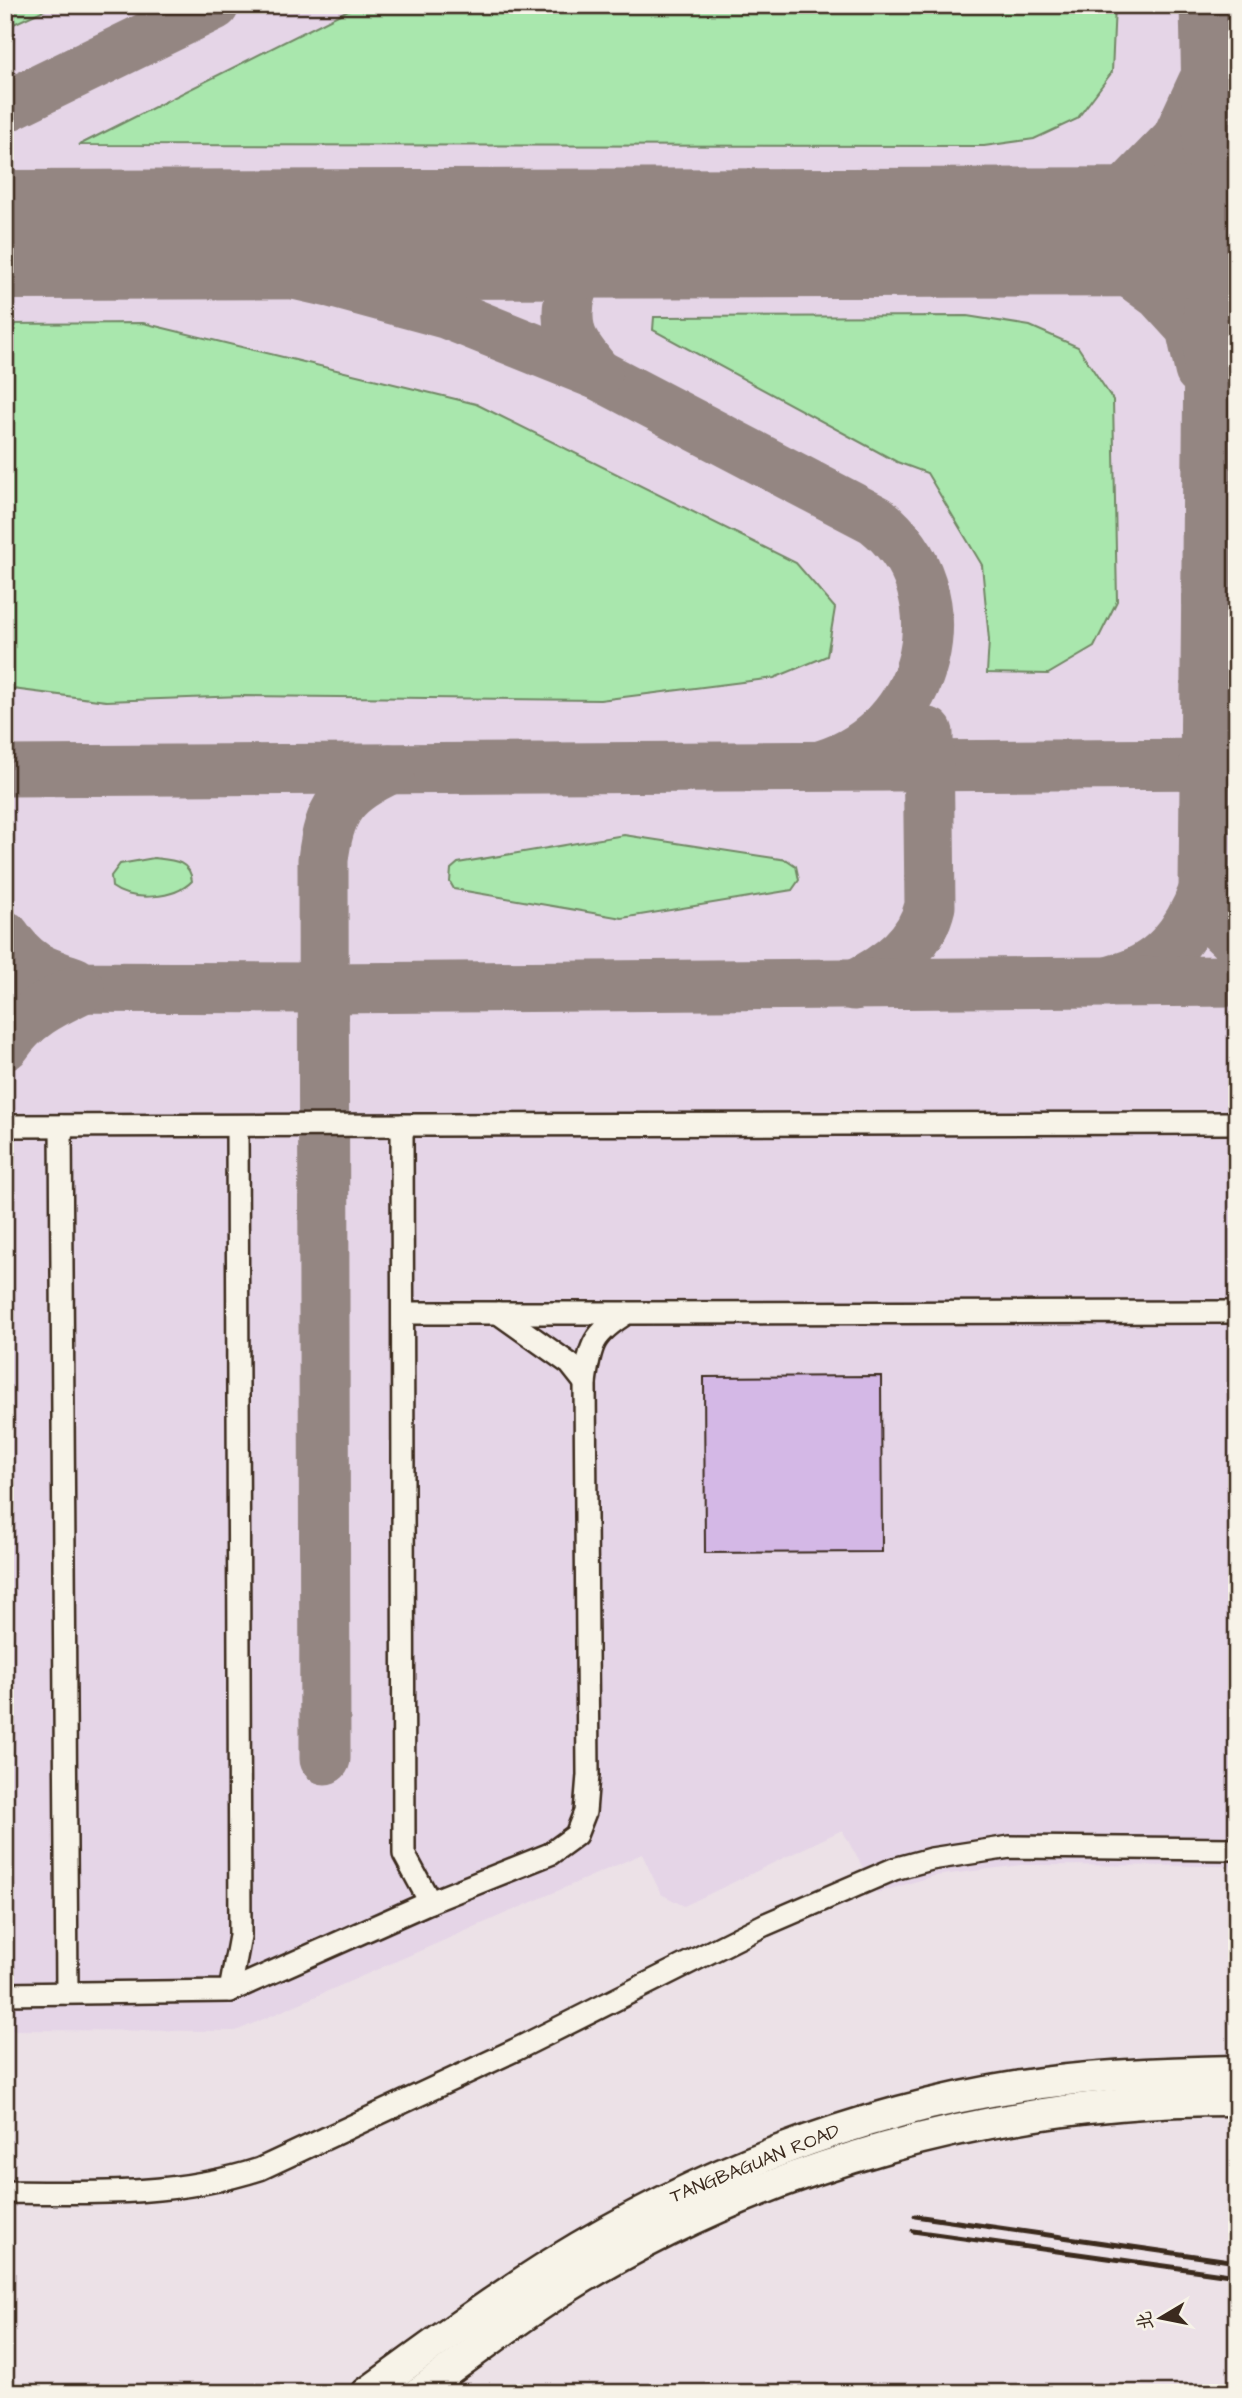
<svg xmlns="http://www.w3.org/2000/svg" width="1242" height="2398" font-family="'Architects Daughter','LXGW WenKai TC',sans-serif">
	<style>
		.built { fill: #e5d5e7 }
		.green { fill: #a9e7ad; stroke: #728866; stroke-width: 2 }
		.lines { fill: none; stroke-linecap: round; stroke-linejoin: round }
		.taxiway { stroke: #948682; stroke-width: 51 }
		.runway { stroke: #948682; stroke-width: 130 }
		.building { fill: #d4b8e6; stroke: #3b2a1e; stroke-width: 2 }
		.minor-casing { stroke: #3b2a1e; stroke-width: 26 }
		.highway-casing { stroke: #3b2a1e; stroke-width: 35 }
		.minor { stroke: #f7f3e8; stroke-width: 21 }
		.highway { stroke: #f7f3e8; stroke-width: 30 }
		.rail { stroke: #3b2a1e; stroke-width: 5 }
		.labels { text-anchor: middle; dominant-baseline: central; stroke-width: 5; stroke-linejoin: round; paint-order: stroke }
		.street-label { font-size: 19px; fill: #3b2a1e; stroke: #f7f3e8 }
	</style>
	<rect width="100%" height="100%" fill="#ece1e7"/>
	<filter id="ink" filterUnits="userSpaceOnUse"><feTurbulence type="fractalNoise" baseFrequency=".0143" numOctaves="2"/><feDisplacementMap in="SourceGraphic" scale="14" xChannelSelector="R" yChannelSelector="G"/><feConvolveMatrix kernelMatrix="1 2 1 2 8 2 1 2 1" color-interpolation-filters="sRGB"/></filter>
	<g filter="url(#ink)">
		<!-- built -->
		<polygon class="built" points="5,5 1237,5 1237,1866 1021,1865 934,1876 877,1893 842,1830 684,1906 661,1894 642,1854 236,2031 5,2030"/>
		<!-- green -->
		<g class="green">
			<polygon points="5,5 55,5 5,28"/>
			<polygon points="358,5 1115,5 1112,72 1077,119 1034,139 984,146 79,145"/>
			<polygon points="967,316 1030,326 1078,347 1113,400 1117,601 1094,647 1048,674 987,673 989,640 982,565 927,473 897,462 653,330 654,317"/>
			<polygon points="143,323 476,404 796,563 835,608 827,656 774,678 600,700 242,696 106,701 5,688 5,324"/>
			<polygon points="624,835 787,860 796,866 799,880 792,890 622,918 454,889 450,882 451,869 458,863"/>
			<path d="M 154,858 C 172,860 190,860 192,881 C 175,899 132,902 112,887 L 111,876 L 120,864 Z"/>
		</g>
		<g class="lines">
			<!-- taxiway -->
			<g class="taxiway">
				<polyline points="5,107 214,5"/>
				<polyline points="1037,233 1079,242 1102,252 1160,294 1191,328 1200,370"/>
				<polyline points="1037,233 1083,221 1116,202 1177,139 1203,83"/>
				<path d="M 85,234 L 192,251 L 330,282 L 448,314 L 597,374 L 876,520 C 967,593 930,732 823,765"/>
				<path d="M 597,374 C 587,361 574,348 570,332 C 563,303 575,270 599,254 C 611,245 626,240 639,234"/>
				<polyline points="5,771 1237,764"/>
				<polyline points="1204,891 1210,233 1205,5"/>
				<path d="M 5,936 C 25,966 40,971 74,982"/>
				<path d="M 1114,980 C 1162,969 1188,934 1204,891 L 1220,926 L 1237,942"/>
				<path d="M 854,985 C 888,969 921,944 930,906 L 928,733"/>
				<polyline points="5,987 323,988 1237,981"/>
				<path d="M 5,1045 C 25,1016 49,1004 80,989"/>
				<path d="M 325,1759 L 323,860 C 329,808 343,791 390,769"/>
			</g>
			<!-- runway -->
			<polyline class="runway" points="5,235 1237,232"/>
		</g>
		<!-- building -->
		<polygon class="building" points="881,1376 882,1552 705,1553 704,1377"/>
		<g class="lines">
			<!-- minor casing -->
			<g class="minor-casing">
				<g id="minor">
					<polyline points="402,1125 404,1854 430,1902"/>
					<polyline points="5,1126 1237,1123"/>
					<polyline points="61,1126 67,1993"/>
					<polyline points="403,1313 627,1313"/>
					<polyline points="498,1313 570,1364 585,1383"/>
					<polyline points="230,1991 240,1936 237,1126"/>
					<path d="M 5,1994 L 230,1991 L 430,1902 L 550,1854 L 576,1835 L 585,1812 L 588,1775 L 585,1383 C 590,1344 593,1334 627,1313 L 1237,1312"/>
					<path d="M 5,2192 C 92,2193 177,2196 260,2169 L 515,2050 L 764,1925 L 894,1869 L 931,1859 L 1010,1847 L 1237,1849"/>
				</g>
			</g>
			<!-- highway casing -->
			<g class="highway-casing">
				<g id="highway">
					<path d="M 367,2393 C 428,2349 489,2303 553,2263 C 695,2175 855,2112 1021,2086 C 1092,2075 1164,2072 1237,2071"/>
					<path d="M 418,2393 C 465,2359 512,2322 561,2291 C 761,2165 1000,2099 1237,2100"/>
				</g>
			</g>
			<!-- minor -->
			<use href="#minor" class="minor"/>
			<!-- highway -->
			<use href="#highway" class="highway"/>
			<!-- rail -->
			<g class="rail">
				<polyline points="915,2216 1237,2262"/>
				<polyline points="913,2231 1237,2276"/>
			</g>
		</g>
	</g>
	<g class="labels">
		<!-- street labels -->
		<g class="street-label">
			<text transform="translate(755 2164) rotate(-22)">TANGBAGUAN ROAD</text>
		</g>
	</g>
	<!-- margin -->
	<rect width="1242" height="2398" fill="none" stroke="#f7f3e8" stroke-width="28"/>
	<rect x="14" y="14" width="1214" height="2370" fill="none" stroke="#3b2a1e" stroke-width="2.5" filter="url(#ink)"/>
	<!-- north arrow -->
	<g transform="translate(1161 2318) rotate(260)" stroke="#f7f3e8" stroke-width="5" paint-order="stroke">
	<path d="M0-5L12 26L0 18L-12 26Z" fill="#3b2a1e"/>
	<text y="-10" font-size="19" font-weight="bold" text-anchor="middle" fill="#3b2a1e">北</text>
	</g>
</svg>
